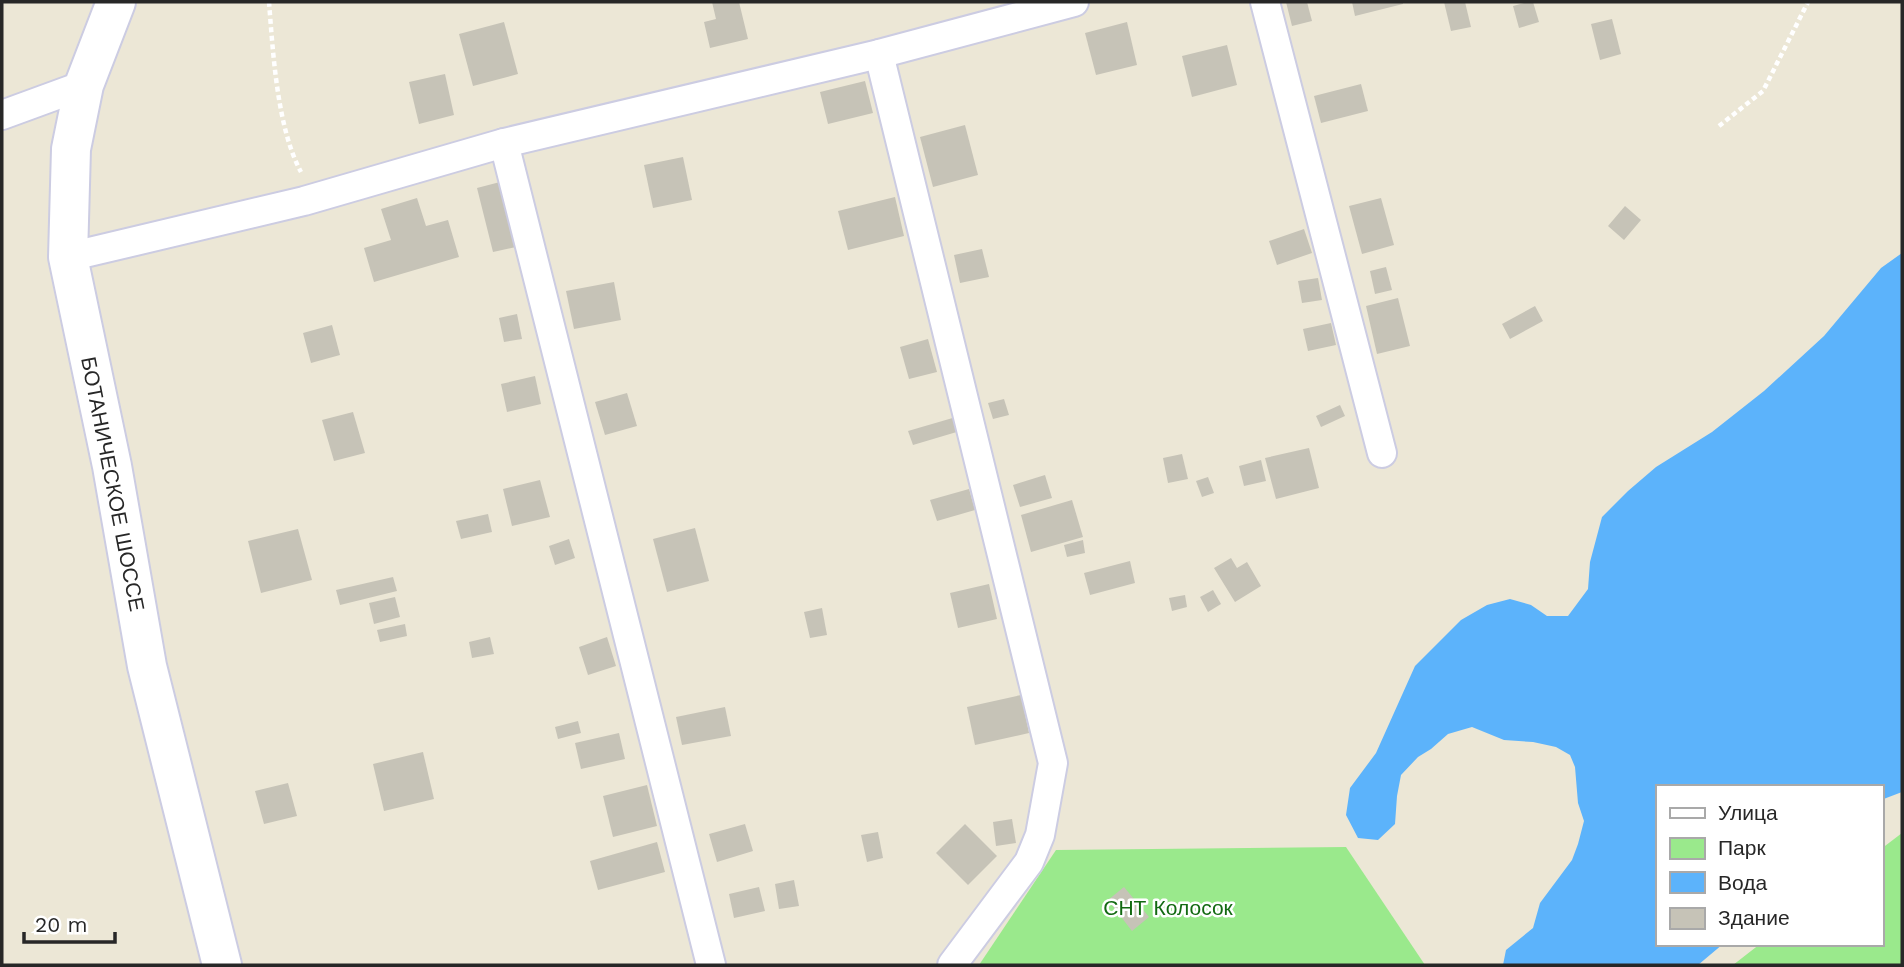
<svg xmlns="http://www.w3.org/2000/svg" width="1904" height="967" font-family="'Work Sans',sans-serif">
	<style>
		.green { fill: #9ae98c }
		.water { fill: #5cb3fb }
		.building { fill: #c6c3b7 }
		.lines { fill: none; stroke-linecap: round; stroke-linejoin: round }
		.street-casing { stroke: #cccce2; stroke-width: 32 }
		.secondary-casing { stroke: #cccce2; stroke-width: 42 }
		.path { stroke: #fff; stroke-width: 4.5; stroke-dasharray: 5 3.5; stroke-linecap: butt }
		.street { stroke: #fff; stroke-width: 28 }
		.secondary { stroke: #fff; stroke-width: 38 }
		.labels { text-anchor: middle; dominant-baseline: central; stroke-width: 5; stroke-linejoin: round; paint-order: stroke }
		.street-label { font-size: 21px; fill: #272727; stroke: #fff }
		.park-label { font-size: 21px; fill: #136a12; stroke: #fff }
	</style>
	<rect width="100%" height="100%" fill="#ece7d6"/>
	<!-- green -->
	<g class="green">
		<polygon points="1902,833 1902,965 1733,965 1760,944 1881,944 1881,849"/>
		<polygon points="1346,847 1425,965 979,965 1056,850"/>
	</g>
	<!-- water -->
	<polygon class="water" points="1902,253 1902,792 1881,800 1881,787 1657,787 1657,944 1723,944 1698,965 1503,965 1506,950 1533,928 1540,903 1572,860 1578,844 1584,821 1578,803 1575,767 1570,755 1556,747 1533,742 1504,740 1472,727 1448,734 1431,749 1418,757 1401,775 1397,796 1395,824 1378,840 1358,838 1346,815 1350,788 1376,753 1415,666 1461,620 1487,605 1510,599 1531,605 1547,616 1568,616 1588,589 1590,562 1602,517 1628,491 1656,467 1712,432 1764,391 1824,336 1881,268"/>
	<!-- building -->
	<g class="building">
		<polygon points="712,2 739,2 748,39 710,48 704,22 716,19"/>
		<polygon points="1286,2 1307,2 1312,21 1292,26"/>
		<polygon points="1352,2 1403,2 1403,4 1355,16"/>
		<polygon points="1444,2 1465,2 1471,27 1451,31"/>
		<polygon points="1528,2 1533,2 1539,22 1519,28 1513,6"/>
		<polygon points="1612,19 1621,54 1600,60 1591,24"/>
		<polygon points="504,22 518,74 473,86 459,34"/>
		<polygon points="1127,22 1137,65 1096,75 1085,33"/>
		<polygon points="1227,45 1237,85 1192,97 1182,56"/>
		<polygon points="445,74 454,115 419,124 409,82"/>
		<polygon points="865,81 873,113 828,124 820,92"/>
		<polygon points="1361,84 1368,111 1321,123 1314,96"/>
		<polygon points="965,125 978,175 933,187 920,137"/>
		<polygon points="683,157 692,200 653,208 644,165"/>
		<polygon points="500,182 516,247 493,252 477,188"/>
		<polygon points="895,197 904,236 848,250 838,211"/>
		<polygon points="417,198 426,226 448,220 459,257 374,282 364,248 391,240 381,209"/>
		<polygon points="1381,198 1394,245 1362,254 1349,206"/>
		<polygon points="1625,206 1641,220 1624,240 1608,226"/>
		<polygon points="1304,229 1312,253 1277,265 1269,241"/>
		<polygon points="982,249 989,277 960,283 954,255"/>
		<polygon points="1386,267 1392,290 1375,294 1370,271"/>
		<polygon points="1318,278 1322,300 1302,303 1298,281"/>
		<polygon points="614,282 621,320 574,329 566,291"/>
		<polygon points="1398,298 1410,346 1377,354 1366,306"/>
		<polygon points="1535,306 1543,321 1510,339 1502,324"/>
		<polygon points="517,314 522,339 504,342 499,318"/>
		<polygon points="1331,323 1336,345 1308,351 1303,329"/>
		<polygon points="332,325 340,355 311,363 303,333"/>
		<polygon points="928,339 937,372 909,379 900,347"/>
		<polygon points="535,376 541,404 507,412 501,384"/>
		<polygon points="627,393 637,426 605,435 595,402"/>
		<polygon points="1004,399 1009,415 993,419 988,403"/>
		<polygon points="1340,405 1345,416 1321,427 1316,416"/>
		<polygon points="353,412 365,453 334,461 322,420"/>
		<polygon points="956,417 960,431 913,445 908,431"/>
		<polygon points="1309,448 1319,488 1276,499 1265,458"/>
		<polygon points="1182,454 1188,479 1168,483 1163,458"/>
		<polygon points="1261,460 1266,481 1244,486 1239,466"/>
		<polygon points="1045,475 1052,498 1020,507 1013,485"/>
		<polygon points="1208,477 1214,493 1202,497 1196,481"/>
		<polygon points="540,480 550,517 512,526 503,489"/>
		<polygon points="969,489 975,510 937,521 930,500"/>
		<polygon points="1072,500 1083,537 1031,552 1021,515"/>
		<polygon points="488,514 492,532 461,539 456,521"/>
		<polygon points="695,528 709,581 667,592 653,539"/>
		<polygon points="298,529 312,580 261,593 248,541"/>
		<polygon points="569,539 575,558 555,565 549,546"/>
		<polygon points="1083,540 1085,553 1067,557 1064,545"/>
		<polygon points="1231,558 1237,568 1247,562 1261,586 1235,602 1214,568"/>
		<polygon points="1130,561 1135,583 1090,595 1084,573"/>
		<polygon points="393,577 397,591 340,605 336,590"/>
		<polygon points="989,584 997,619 958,628 950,593"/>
		<polygon points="1213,590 1221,604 1208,612 1200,597"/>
		<polygon points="1185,595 1187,607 1172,611 1169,598"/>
		<polygon points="395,597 400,617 374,624 369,603"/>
		<polygon points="822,608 827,635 810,638 804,612"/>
		<polygon points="405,624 407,636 380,642 377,630"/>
		<polygon points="490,637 494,654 472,658 469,642"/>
		<polygon points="607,637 616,666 588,675 579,647"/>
		<polygon points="1021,695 1029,733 975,745 967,707"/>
		<polygon points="725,707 731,736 682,745 676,717"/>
		<polygon points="578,721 581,733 558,739 555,727"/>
		<polygon points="619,733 625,759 581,769 575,743"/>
		<polygon points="423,752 434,799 384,811 373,764"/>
		<polygon points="288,783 297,816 264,824 255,791"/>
		<polygon points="647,785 657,826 613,837 603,796"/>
		<polygon points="1012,819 1016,843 996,846 993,822"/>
		<polygon points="745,824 753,851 717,862 709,834"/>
		<polygon points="965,824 997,856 968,885 936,853"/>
		<polygon points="878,832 883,858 867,862 861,835"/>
		<polygon points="657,842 665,872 598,890 590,861"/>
		<polygon points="794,880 799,906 779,909 775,884"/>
		<polygon points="759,887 765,911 734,918 729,894"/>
		<polygon points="1124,887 1149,917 1132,931 1108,900"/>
	</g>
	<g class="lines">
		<!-- street casing -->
		<g class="street-casing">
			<g id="street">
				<polyline points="1265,2 1382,453"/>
				<polyline points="879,54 1053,763 1040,835 1029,862 952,965"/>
				<polyline points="2,115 84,85"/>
				<polyline points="504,143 711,965"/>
				<polyline points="68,257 304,201 504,143 879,54 1074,2"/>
			</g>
		</g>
		<!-- secondary casing -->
		<g class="secondary-casing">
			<polyline id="secondary" points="116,2 84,85 71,149 68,257 112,466 147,666 222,965"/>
		</g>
		<!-- path -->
		<g class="path">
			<path d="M 269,2 C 273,52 277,128 301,172"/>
			<polyline points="1719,126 1763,91 1808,2"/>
		</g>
		<!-- street -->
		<use href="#street" class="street"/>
		<!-- secondary -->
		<use href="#secondary" class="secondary"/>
	</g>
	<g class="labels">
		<!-- street labels -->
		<g class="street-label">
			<text transform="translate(113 484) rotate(79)">БОТАНИЧЕСКОЕ ШОССЕ</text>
		</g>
		<!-- park labels -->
		<g class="park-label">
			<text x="1168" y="907">СНТ Колосок</text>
		</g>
	</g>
	<!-- border -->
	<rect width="1904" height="967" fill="none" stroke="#272727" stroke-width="7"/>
	<!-- legend -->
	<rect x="1656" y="785" width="228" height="161" fill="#ffffff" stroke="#a9a9a9" stroke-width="2"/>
	<rect x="1670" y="808" width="35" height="10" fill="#ffffff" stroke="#a9a9a9" stroke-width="2"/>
	<text x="1718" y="820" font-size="21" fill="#272727">Улица</text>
	<rect x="1670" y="838" width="35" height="21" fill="#9ae98c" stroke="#a9a9a9" stroke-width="2"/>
	<text x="1718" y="855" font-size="21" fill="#272727">Парк</text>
	<rect x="1670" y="872" width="35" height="21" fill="#5cb3fb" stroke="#a9a9a9" stroke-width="2"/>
	<text x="1718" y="890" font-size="21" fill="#272727">Вода</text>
	<rect x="1670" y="908" width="35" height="21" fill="#c6c3b7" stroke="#a9a9a9" stroke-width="2"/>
	<text x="1718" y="925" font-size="21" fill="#272727">Здание</text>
	<!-- scale -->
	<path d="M24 932v10h91v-10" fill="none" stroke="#272727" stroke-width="3.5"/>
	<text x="35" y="932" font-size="21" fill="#272727" stroke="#ffffff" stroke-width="5" paint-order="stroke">20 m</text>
</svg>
